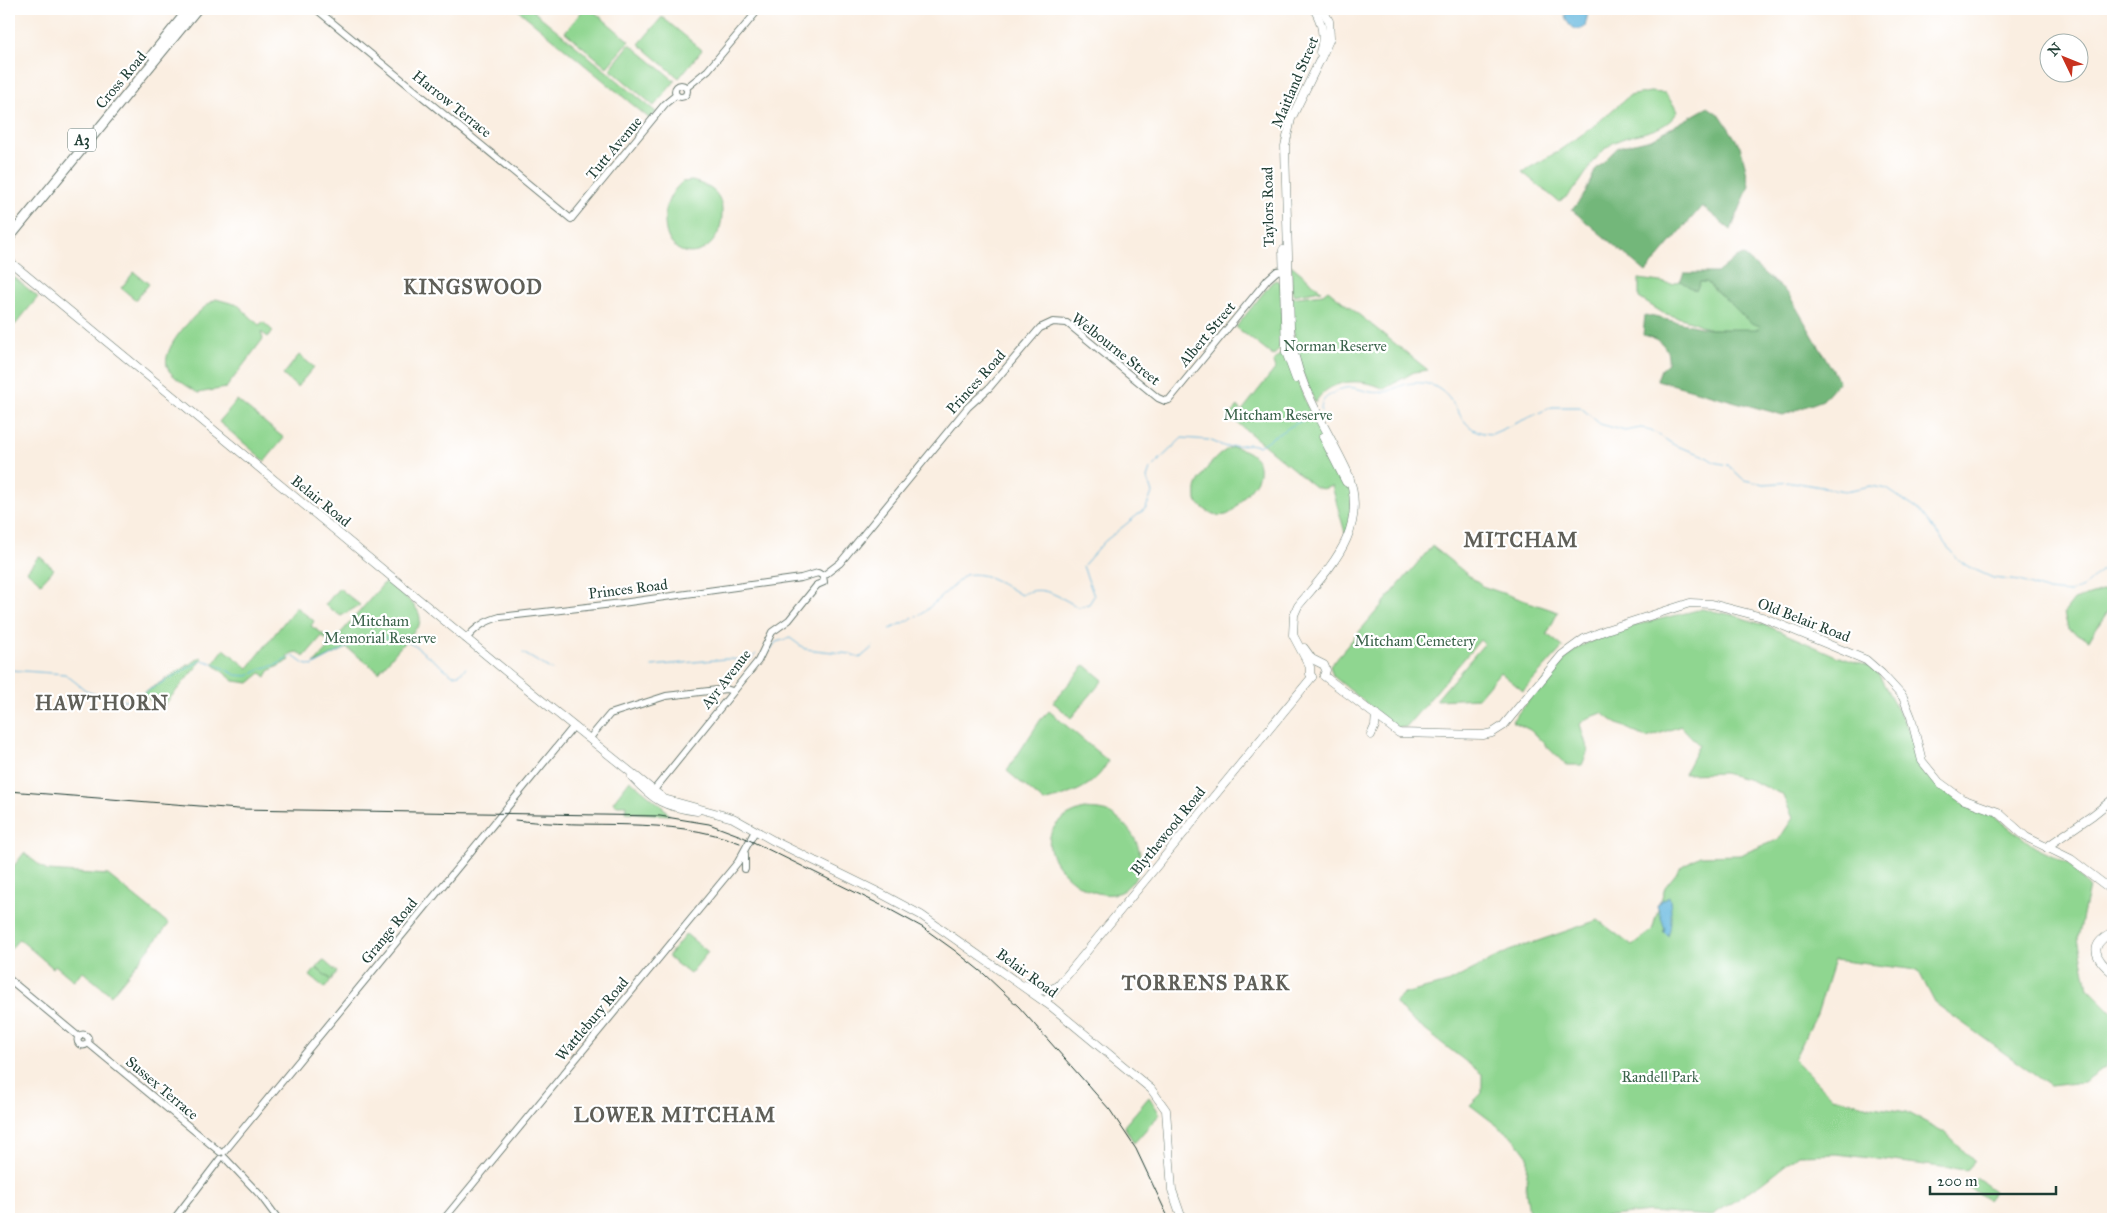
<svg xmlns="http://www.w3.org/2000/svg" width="2122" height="1228" font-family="'IM FELL Great Primer',serif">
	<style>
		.green { fill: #8fd690; stroke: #578a62 }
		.forest { fill: #73b77a; stroke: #497a57 }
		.water { fill: #62b6de; stroke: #407a89 }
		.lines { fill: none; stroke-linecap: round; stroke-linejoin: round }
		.stream { stroke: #62b6de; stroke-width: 1 }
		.minor-casing { stroke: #6c7b71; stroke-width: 8 }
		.major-casing { stroke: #6c7b71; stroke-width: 9 }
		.highway-casing { stroke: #6c7b71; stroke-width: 11 }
		.minor { stroke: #fff; stroke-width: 6 }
		.major { stroke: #fff; stroke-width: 8 }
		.highway { stroke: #fff; stroke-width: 9 }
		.rail { stroke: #1f3d34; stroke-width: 1 }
		.labels { text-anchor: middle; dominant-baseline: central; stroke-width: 4.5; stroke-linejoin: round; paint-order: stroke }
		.shield { fill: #fff; stroke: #627771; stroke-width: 1 }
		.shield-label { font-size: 14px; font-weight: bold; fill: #1f3d34 }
		.street-label { font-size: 15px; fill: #1f3d34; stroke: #fff }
		.park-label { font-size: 15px; fill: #3b634b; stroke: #fff }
		.district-label { font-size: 20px; font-weight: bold; letter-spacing: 1px; fill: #5f5f58; stroke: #fff }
	</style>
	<rect width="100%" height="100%" fill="#fff"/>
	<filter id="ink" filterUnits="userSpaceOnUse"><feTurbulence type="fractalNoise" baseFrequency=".02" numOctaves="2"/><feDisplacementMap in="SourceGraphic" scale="10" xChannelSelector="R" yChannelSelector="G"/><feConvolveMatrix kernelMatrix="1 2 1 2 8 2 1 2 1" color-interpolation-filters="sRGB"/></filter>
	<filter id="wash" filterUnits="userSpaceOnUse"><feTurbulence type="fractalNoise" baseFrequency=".0096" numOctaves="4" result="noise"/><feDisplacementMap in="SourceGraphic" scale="20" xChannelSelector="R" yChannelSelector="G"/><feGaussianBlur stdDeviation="1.12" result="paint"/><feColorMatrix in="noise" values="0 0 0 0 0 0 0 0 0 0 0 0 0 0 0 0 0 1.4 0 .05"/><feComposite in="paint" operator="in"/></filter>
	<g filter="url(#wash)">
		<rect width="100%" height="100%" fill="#faeee1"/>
		<!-- green -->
		<g class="green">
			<polygon points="517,9 531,9 656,112 650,119"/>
			<polygon points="584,9 591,9 629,41 607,67 565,32"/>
			<polygon points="662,17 702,50 679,78 639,44"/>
			<polygon points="630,44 675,81 654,106 610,69"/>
			<path d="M 1650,92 L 1665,93 L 1678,111 C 1664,135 1634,131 1613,143 C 1588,158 1584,188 1559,202 L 1522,172 L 1557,152 L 1590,129 L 1629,96 Z"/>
			<path d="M 692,181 C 710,186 723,193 722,214 C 721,261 667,267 665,223 C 664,206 670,193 682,182 Z"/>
			<polygon points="1291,265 1321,290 1294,295 1292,292"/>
			<polygon points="134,272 149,284 136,300 121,288"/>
			<polygon points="9,273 38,297 15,325 9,320"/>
			<path d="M 1639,279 L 1673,284 L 1680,281 L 1695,290 L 1700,282 L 1707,282 C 1714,291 1723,296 1731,303 C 1742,314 1745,319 1760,326 L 1759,330 L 1709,329 L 1691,321 L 1663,313 L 1639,298 Z"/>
			<polygon points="1276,280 1281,283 1282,341 1280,348 1273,356 1236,327 1272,282"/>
			<path d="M 1328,290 L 1428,370 L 1414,372 L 1384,389 C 1362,377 1328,379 1315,403 L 1298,362 L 1289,298 L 1323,294 Z"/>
			<path d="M 216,299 L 238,305 L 259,325 L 263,322 L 273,331 L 268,337 L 261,332 L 263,339 L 226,388 L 198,393 C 190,388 172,377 168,369 C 158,348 200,308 216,299 Z"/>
			<polygon points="1286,352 1307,405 1353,493 1347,540 1332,486 1323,489 1315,487 1229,416 1238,406 1241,412 1275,369 1273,363 1279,355"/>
			<polygon points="299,355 314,367 297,387 283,375"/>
			<polygon points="237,400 284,438 265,461 219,422"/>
			<path d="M 1232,447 C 1247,449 1264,458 1258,477 C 1256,484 1247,493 1242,499 C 1238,504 1233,513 1226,515 C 1214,518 1203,509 1196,501 C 1196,496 1195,489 1197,485 C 1204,470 1217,453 1232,447 Z"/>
			<polygon points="1432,546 1482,586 1558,612 1547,634 1563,647 1523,691 1500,672 1478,698 1436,700 1484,644 1480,640 1406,727 1396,728 1333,676 1330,666"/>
			<polygon points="39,556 54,569 41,583 27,571"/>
			<path d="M 385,582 C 397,592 426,607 419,625 L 379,672 L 347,648 L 314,664 Z"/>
			<polygon points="339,588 360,605 341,616 325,605"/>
			<path d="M 2105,590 L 2106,597 L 2113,597 C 2113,608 2095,628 2089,640 L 2068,629 L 2064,613 L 2074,600 Z"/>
			<polygon points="296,607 314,621 311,626 329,638 327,640 322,636 304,657 298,652 292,653 287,657 290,660 269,671 266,677 261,673 249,683 234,681 213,664 224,649 248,668"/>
			<path d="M 1702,609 L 1733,615 L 1770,627 L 1836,656 L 1875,668 L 1907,727 L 1925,773 L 1947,793 L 1972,808 L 1989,812 L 2035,847 L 2069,864 L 2089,887 L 2078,938 L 2088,988 L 2113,1013 L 2113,1053 L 2105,1067 L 2084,1082 L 2050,1086 L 1935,1003 L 1918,970 L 1834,960 L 1817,1014 L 1794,1059 L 1832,1097 L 1873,1107 L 1907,1112 L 1944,1132 L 1974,1161 L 1966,1170 L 1837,1154 L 1798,1155 L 1762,1183 L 1711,1216 L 1649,1212 L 1613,1216 L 1530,1219 L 1526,1192 L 1528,1156 L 1515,1139 L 1470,1105 L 1482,1093 L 1482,1074 L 1408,1017 L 1395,1002 L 1404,994 L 1447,983 L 1509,951 L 1598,920 L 1632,946 L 1652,930 L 1665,887 L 1682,866 L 1700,856 L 1740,855 L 1779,839 L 1793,818 L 1782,794 L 1750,780 L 1724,773 L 1684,774 L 1699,745 L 1681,726 L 1647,738 L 1616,723 L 1602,713 L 1586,719 L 1580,724 L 1588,751 L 1582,765 L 1566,765 L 1530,730 L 1512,721 C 1528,701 1563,655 1585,644 C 1621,626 1663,619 1702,609 Z"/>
			<polygon points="201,657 203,659 161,709 142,694"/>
			<polygon points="1085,665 1103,680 1071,718 1053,702"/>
			<path d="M 1049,711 L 1108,761 C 1096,787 1070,795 1044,802 L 1007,771 L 1041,719 Z"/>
			<polygon points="630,780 663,807 669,815 625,812 626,805 615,805 613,802"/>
			<path d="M 1084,809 C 1091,810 1101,809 1107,812 C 1136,827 1155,864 1125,889 C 1091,916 1000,834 1084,809 Z"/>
			<polygon points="24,853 47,871 108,875 169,924 111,995 82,971 74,981 55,965 53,968 19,939 9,951 9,936 11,933 9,931 9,872"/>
			<polygon points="686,934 708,952 690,974 669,958 669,955"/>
			<polygon points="323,960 337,972 325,988 310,976 316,968 330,979 317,968"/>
			<polygon points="1149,1097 1160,1114 1134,1143 1124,1126"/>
			<polygon points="1976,1178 1994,1191 1987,1200 1969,1187"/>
		</g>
		<!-- forest -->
		<g class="forest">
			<polygon points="1708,107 1721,116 1740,146 1745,165 1749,186 1731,230 1702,206 1646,272 1572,210 1584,195 1596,169 1618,147 1651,139"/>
			<path d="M 1743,255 L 1789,295 L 1839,381 L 1823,400 L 1783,415 L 1657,380 L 1661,369 L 1668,363 C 1670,345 1657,338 1643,335 L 1645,315 L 1709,329 L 1759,329 L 1760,326 C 1747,323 1740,312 1731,304 C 1723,296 1714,291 1707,282 L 1700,282 L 1696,291 L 1680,281 L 1684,273 L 1717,273 L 1733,260 Z"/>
		</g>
		<!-- water -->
		<g class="water">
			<path d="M 1585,10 L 1588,13 L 1585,27 C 1575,34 1567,25 1565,15 L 1567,12 Z"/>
			<path d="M 1669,896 C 1672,905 1672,928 1668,936 L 1663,931 L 1665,929 L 1657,906 L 1660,901 Z"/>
		</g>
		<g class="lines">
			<!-- stream -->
			<g class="stream">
				<path d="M 1321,411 C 1321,403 1323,399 1330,395 C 1355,378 1360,396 1384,392 C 1389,392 1394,388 1398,387 C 1411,381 1428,381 1439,389 C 1461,403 1458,433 1492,434 L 1552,407 L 1580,407 L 1600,424 L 1625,431 L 1641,428 L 1651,430 L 1676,446 L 1703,455 L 1714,462 L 1728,465 L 1744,480 L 1764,484 L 1792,482 L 1845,491 L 1871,486 L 1887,489 L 1920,511 L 1949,549 L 1957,559 L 1969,567 L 1993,578 L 2020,581 L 2048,591 L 2069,593 L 2085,586 L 2113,559"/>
				<path d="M 890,629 L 922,614 L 965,575 C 987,571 1002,584 1021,595 C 1042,583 1059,597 1078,607 L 1089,604 L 1094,596 L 1083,566 L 1104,542 L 1146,508 L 1152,493 L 1147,478 L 1150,469 L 1182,438 L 1209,440 L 1226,447 L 1249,444 L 1259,446 C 1271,438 1284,430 1297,423 C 1304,419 1309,420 1316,415"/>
				<polyline points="523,653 552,670"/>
				<polyline points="764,654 767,654 776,642 790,638 805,649 851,654 860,658 873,647"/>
				<polyline points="652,666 725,659 750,660 756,654"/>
				<polyline points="10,670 65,674 88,692 108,698 130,701"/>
				<polyline points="142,694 202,660 215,664 236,675 248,676 263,668 276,665 293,656 304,664 312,666 363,639 397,637 415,646 453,675 459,674 466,668"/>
			</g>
		</g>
	</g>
	<g filter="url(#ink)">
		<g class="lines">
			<!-- minor casing -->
			<g class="minor-casing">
				<g id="minor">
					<polyline points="316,9 571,219 665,104 676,95"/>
					<circle cx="681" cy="91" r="6"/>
					<polyline points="686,88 708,70 759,9"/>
					<polyline points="823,576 840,563 968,407 989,388 1040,328 1053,322 1067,323 1158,398 1165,401 1169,400 1268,279 1277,271 1283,270"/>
					<polyline points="817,585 824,582 823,576"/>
					<path d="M 466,639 C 476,627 485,621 500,617 L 622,603 L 801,578 L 818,573 L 823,576"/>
					<polyline points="589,739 610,714 666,696 726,689 732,691"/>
					<polyline points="654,790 758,661 772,632 789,620 817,585"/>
					<polyline points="745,854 745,869"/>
					<polyline points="9,979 79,1037"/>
					<circle cx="83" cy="1040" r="5.5"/>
					<polyline points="88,1043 220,1152"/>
					<polyline points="224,1152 574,726"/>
					<polyline points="225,1158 261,1196 278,1219"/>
					<polyline points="174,1219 220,1159"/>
					<polyline points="444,1219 738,862 755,831"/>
				</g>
			</g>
			<!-- major casing -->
			<g class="major-casing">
				<g id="major">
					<path d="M 1314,9 C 1322,22 1325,37 1320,52"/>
					<polyline points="1283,250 1286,352 1296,379"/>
					<polyline points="9,261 525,687 664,799 733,818 774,841 880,893 921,915 1052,1007 1151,1089 1166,1110 1172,1190 1182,1219"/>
					<polyline points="1323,437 1346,482"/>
					<polyline points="1304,648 1312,659 1324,665 1326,670 1324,676"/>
					<polyline points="1324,676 1399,733 1483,735 1492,733 1503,726 1562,655 1584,639 1606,630 1690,603 1712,604 1762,617 1866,660 1882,674 1903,697 1911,717 1922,761 1939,782 1962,799 1998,812 2026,837 2071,859 2113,891"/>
					<path d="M 1312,677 L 1310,674 L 1310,667 L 1293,635 L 1294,615 L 1298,606 C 1332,565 1370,528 1347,471 C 1324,422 1295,384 1290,328 L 1285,146 L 1291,119 L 1321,58 L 1330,38 L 1329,21 L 1322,9"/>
					<polyline points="1371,735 1375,726 1376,714"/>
					<path d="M 632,777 C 654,801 665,807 697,811"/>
					<polyline points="2047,848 2051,844 2093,815 2113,799"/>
					<path d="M 2113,933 C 2088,944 2094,958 2113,973"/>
					<path d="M 1025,985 C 1036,989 1044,994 1056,987"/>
					<polyline points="1045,1002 1312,677"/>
				</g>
			</g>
			<!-- highway casing -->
			<g class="highway-casing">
				<g id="highway">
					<polyline points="152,55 189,9"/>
					<polyline points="9,238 197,9"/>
				</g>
			</g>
			<!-- minor -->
			<use href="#minor" class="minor"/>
			<!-- major -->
			<use href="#major" class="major"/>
			<!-- highway -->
			<use href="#highway" class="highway"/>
			<!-- rail -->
			<g class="rail">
				<polyline points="9,791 238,809 660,816 709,824 741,836 887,908 922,927 954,950 984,974 1019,1007 1110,1110 1136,1149 1169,1219"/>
				<path d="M 515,820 C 590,830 668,815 740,843"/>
			</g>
		</g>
	</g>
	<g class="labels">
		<!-- shield labels -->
		<rect class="shield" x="68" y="128.5" width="28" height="23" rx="4"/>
		<g class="shield-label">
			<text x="82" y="140">A3</text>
		</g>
		<!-- street labels -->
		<g class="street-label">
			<text transform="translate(121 80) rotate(-50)">Cross Road</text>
			<text transform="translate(1295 82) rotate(-67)">Maitland Street</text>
			<text transform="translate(452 104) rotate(39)">Harrow Terrace</text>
			<text transform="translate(614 148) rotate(-50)">Tutt Avenue</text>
			<text transform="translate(1268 207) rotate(-91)">Taylors Road</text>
			<text transform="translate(1207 334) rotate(-50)">Albert Street</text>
			<text transform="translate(1116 349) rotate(38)">Welbourne Street</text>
			<text transform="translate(976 382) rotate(-48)">Princes Road</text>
			<text transform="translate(321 501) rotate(39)">Belair Road</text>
			<text transform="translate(628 589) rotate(-7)">Princes Road</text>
			<text transform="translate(1804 620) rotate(21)">Old Belair Road</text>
			<text transform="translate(726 679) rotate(-52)">Ayr Avenue</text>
			<text transform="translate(1168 831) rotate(-51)">Blythewood Road</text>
			<text transform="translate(389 931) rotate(-51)">Grange Road</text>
			<text transform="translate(1027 973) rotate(36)">Belair Road</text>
			<text transform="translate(592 1019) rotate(-50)">Wattlebury Road</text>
			<text transform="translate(162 1088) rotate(40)">Sussex Terrace</text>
		</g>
		<!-- park labels -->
		<g class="park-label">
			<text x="1335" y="346">Norman Reserve</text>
			<text x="1278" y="415">Mitcham Reserve</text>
			<text x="380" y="621">Mitcham<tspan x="380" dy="17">Memorial Reserve</tspan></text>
			<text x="1415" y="641">Mitcham Cemetery</text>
			<text x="1660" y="1077">Randell Park</text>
		</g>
		<!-- district labels -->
		<g class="district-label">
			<text x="473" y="287">KINGSWOOD</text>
			<text x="1521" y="540">MITCHAM</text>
			<text x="102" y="703">HAWTHORN</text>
			<text x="1206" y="983">TORRENS PARK</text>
			<text x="675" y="1115">LOWER MITCHAM</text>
		</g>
	</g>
	<!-- margin -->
	<rect width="2122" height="1228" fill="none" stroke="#fff" stroke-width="30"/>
	<!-- north arrow -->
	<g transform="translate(2064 58) rotate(313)"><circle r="24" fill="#ffffff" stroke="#a5b1ae"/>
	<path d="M0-4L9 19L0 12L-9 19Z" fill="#c8321e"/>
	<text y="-8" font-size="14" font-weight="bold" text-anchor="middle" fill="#1f3d34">N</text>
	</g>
	<!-- scale -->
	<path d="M1930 1186v8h126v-8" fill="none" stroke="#1f3d34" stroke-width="2.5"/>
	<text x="1937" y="1186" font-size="15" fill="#1f3d34" stroke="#ffffff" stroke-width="4" paint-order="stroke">200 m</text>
</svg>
